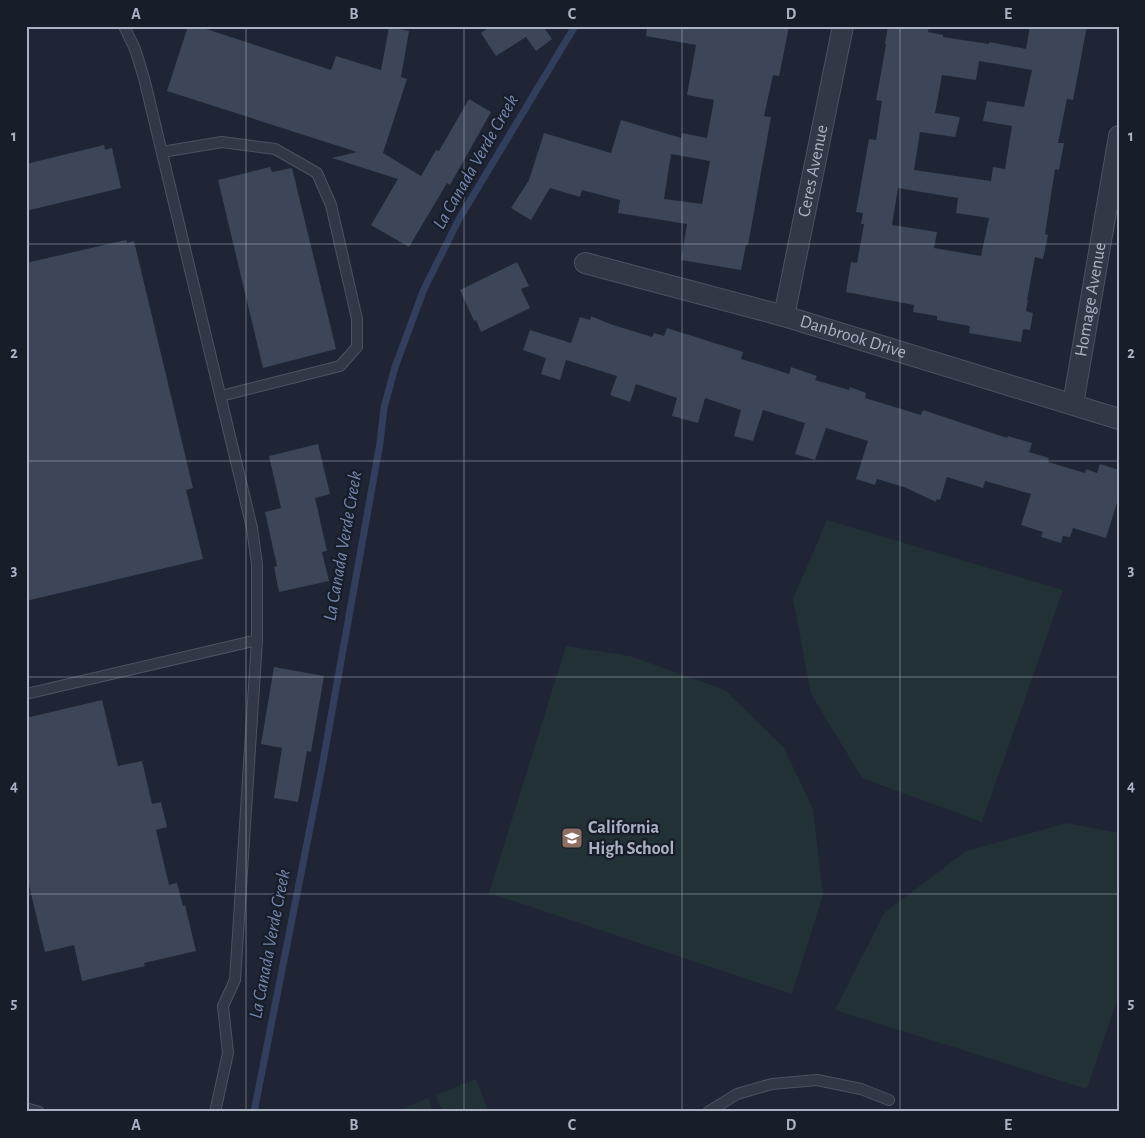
<svg xmlns="http://www.w3.org/2000/svg" width="1145" height="1138" font-family="'Alegreya Sans',sans-serif">
	<style>
		.grass { fill: #213136 }
		.lines { fill: none; stroke-linecap: round; stroke-linejoin: round }
		.stream { stroke: #323f5c; stroke-width: 7 }
		.building { fill: #3d4558; fill-rule: evenodd }
		.lane-casing { stroke: #4d5261; stroke-width: 12 }
		.street-casing { stroke: #4d5261; stroke-width: 22 }
		.lane { stroke: #323845; stroke-width: 10 }
		.street { stroke: #323845; stroke-width: 20 }
		.grid { fill: none; stroke: #acb2c3; stroke-width: 1; stroke-opacity: 0.55 }
		.labels { text-anchor: middle; dominant-baseline: central; stroke-width: 4.5; stroke-linejoin: round; paint-order: stroke }
		.street-label { font-size: 18px; fill: #acb2c3; stroke: #181d2a }
		.poi-label { font-size: 18px; font-weight: bold; fill: #acb2c3; stroke: #181d2a; text-anchor: start }
		.water-label { font-size: 19px; font-style: italic; fill: #7485ab; stroke: #181d2a }
		.neatline { fill: none; stroke: #acb2c3; stroke-width: 2 }
		.grid-label { font-size: 16px; text-anchor: middle; font-weight: bold; fill: #acb2c3 }
	</style>
	<rect width="100%" height="100%" fill="#1f2535"/>
	<!-- grass -->
	<g class="grass">
		<polygon points="827,520 1063,590 982,822 862,778 811,694 793,599"/>
		<polygon points="566,646 630,656 725,690 784,748 813,809 823,895 792,994 489,893"/>
		<polygon points="1067,823 1119,833 1119,994 1087,1089 835,1010 884,913 966,851"/>
		<polygon points="476,1079 489,1112 443,1112 436,1095"/>
		<polygon points="428,1098 433,1112 396,1112"/>
	</g>
	<g class="lines">
		<!-- stream -->
		<polyline class="stream" points="254,1112 322,767 380,443 384,408 395,367 424,289 459,219 575,26"/>
	</g>
	<!-- building -->
	<g class="building">
		<polygon points="188,26 197,26 331,70 336,56 381,70 389,27 409,31 401,77 407,79 383,153 421,176 436,150 439,151 469,99 491,112 450,185 447,183 409,247 371,225 398,179 332,158 357,152 167,91"/>
		<polygon points="491,26 543,26 552,39 536,51 526,37 496,56 481,33"/>
		<path d="M 647,26 L 789,26 L 780,72 L 779,76 L 773,75 L 764,116 L 771,117 L 748,245 L 746,245 L 741,270 L 681,260 L 687,224 L 618,213 L 620,200 L 582,190 L 580,197 L 550,188 L 531,220 L 511,208 L 529,180 L 544,133 L 611,153 L 621,120 L 681,138 L 682,133 L 707,138 L 714,100 L 687,95 L 696,45 L 646,36 ZM 671,154 L 710,161 L 702,204 L 664,199 Z"/>
		<path d="M 888,26 L 929,26 L 928,32 L 943,35 L 943,37 L 989,44 L 989,42 L 1026,49 L 1030,26 L 1087,26 L 1073,100 L 1067,99 L 1058,143 L 1064,143 L 1059,170 L 1055,169 L 1045,234 L 1048,235 L 1043,259 L 1035,257 L 1027,300 L 1028,300 L 1026,311 L 1033,313 L 1030,330 L 1023,329 L 1021,342 L 969,333 L 970,326 L 937,320 L 937,316 L 913,312 L 914,305 L 846,292 L 851,262 L 857,263 L 864,224 L 861,224 L 863,213 L 856,212 L 869,139 L 876,140 L 882,101 L 876,100 L 886,45 L 885,44 ZM 979,61 L 1032,70 L 1024,107 L 987,101 L 983,121 L 1012,126 L 1005,169 L 993,167 L 991,181 L 914,170 L 920,132 L 955,137 L 960,117 L 935,113 L 942,75 L 976,80 ZM 898,188 L 958,198 L 956,213 L 989,218 L 981,256 L 934,248 L 937,232 L 892,225 Z"/>
		<polygon points="104,145 105,150 112,148 121,188 26,211 26,164"/>
		<polygon points="270,167 272,172 292,168 336,349 263,368 218,180"/>
		<polygon points="126,240 127,243 134,241 193,488 186,490 203,559 26,601 26,263"/>
		<polygon points="517,262 529,286 521,289 530,308 481,332 476,320 474,321 460,290"/>
		<polygon points="591,316 610,324 652,337 654,333 664,336 667,328 743,352 741,359 761,365 789,374 791,367 817,376 815,380 849,390 850,387 866,393 865,398 921,415 923,410 1007,438 1008,436 1032,443 1029,452 1049,458 1048,462 1085,473 1086,469 1097,473 1100,464 1119,470 1119,496 1106,538 1073,528 1070,537 1063,536 1061,543 1041,537 1043,532 1021,525 1031,494 985,481 983,488 947,477 940,500 937,499 936,502 904,487 877,479 875,485 856,479 868,441 826,428 815,460 795,454 805,423 763,410 753,441 734,436 741,410 705,398 698,423 672,416 677,398 636,384 630,402 610,395 617,376 566,360 560,380 541,374 546,358 523,350 530,330 571,343 580,317 590,320"/>
		<polygon points="318,444 330,494 315,498 327,551 322,552 329,581 279,592 274,567 277,566 265,512 281,508 269,456"/>
		<polygon points="274,667 324,676 311,752 307,751 298,802 274,798 282,748 261,744"/>
		<polygon points="102,700 118,766 142,761 152,804 161,802 167,827 156,830 169,885 177,883 183,906 185,905 196,951 144,963 145,966 82,981 74,945 45,952 26,873 26,718"/>
	</g>
	<g class="lines">
		<!-- lane casing -->
		<g class="lane-casing">
			<g id="lane">
				<polyline points="124,26 135,49 144,78 252,528 257,564 257,640 235,980 223,1006 228,1053 215,1112"/>
				<polyline points="162,152 222,142 275,149 317,173 331,205 357,319 357,347 340,366 221,396"/>
				<polyline points="26,694 257,640"/>
				<polyline points="26,1108 39,1112"/>
				<polyline points="708,1112 737,1094 772,1084 817,1080 861,1089 889,1100"/>
			</g>
		</g>
		<!-- street casing -->
		<g class="street-casing">
			<g id="street">
				<path id="s1" d="M 585,263 L 784,316 L 1119,419"/>
				<path id="s2" d="M 784,316 L 843,26"/>
				<path id="s3" d="M 1073,404 L 1119,136"/>
			</g>
		</g>
		<!-- lane -->
		<use href="#lane" class="lane"/>
		<!-- street -->
		<use href="#street" class="street"/>
	</g>
	<!-- grid -->
	<path class="grid" d="M 246,26 L 246,1112M 464,26 L 464,1112M 682,26 L 682,1112M 900,26 L 900,1112M 26,244 L 1119,244M 26,461 L 1119,461M 26,677 L 1119,677M 26,894 L 1119,894"/>
	<!-- icons -->
	<defs>
		<g id="school-square" transform="scale(1.125)"><rect x="-9" y="-9" width="18" height="18" rx="4" fill="#8d6e63" stroke="#181d2a"/><path d="M0-5L7-2L0 1L-7-2ZM-4 1L0 2.5L4 1V4Q0 6-4 4Z" fill="#fff"/></g>
	</defs>
	<g fill-rule="evenodd">
		<use href="#school-square" x="572" y="838"/>
	</g>
	<g class="labels">
		<!-- street labels -->
		<g class="street-label">
			<text stroke="none"><textPath href="#s2" startOffset="148">Ceres Avenue</textPath></text>
			<text stroke="none"><textPath href="#s3" startOffset="106">Homage Avenue</textPath></text>
			<text stroke="none"><textPath href="#s1" startOffset="278">Danbrook Drive</textPath></text>
		</g>
		<!-- poi labels -->
		<g class="poi-label">
			<text x="588" y="828">California<tspan x="588" dy="21">High School</tspan></text>
		</g>
		<!-- water labels -->
		<g class="water-label">
			<text transform="translate(476 162) rotate(-60)">La Canada Verde Creek</text>
			<text transform="translate(343 546) rotate(-80)">La Canada Verde Creek</text>
			<text transform="translate(270 944) rotate(-79)">La Canada Verde Creek</text>
		</g>
	</g>
	<!-- border -->
	<rect width="1145" height="1138" fill="none" stroke="#181d2a" stroke-width="55"/>
	<rect x="28" y="28" width="1090" height="1082" class="neatline"/>
	<g class="grid-label">
		<text x="136" y="19">A</text>
		<text x="354" y="19">B</text>
		<text x="572" y="19">C</text>
		<text x="791" y="19">D</text>
		<text x="1008" y="19">E</text>
		<text x="14" y="141">1</text>
		<text x="1131" y="141">1</text>
		<text x="14" y="358">2</text>
		<text x="1131" y="358">2</text>
		<text x="14" y="575">3</text>
		<text x="1131" y="575">3</text>
		<text x="14" y="791">4</text>
		<text x="1131" y="791">4</text>
		<text x="14" y="1008">5</text>
		<text x="1131" y="1008">5</text>
		<text x="136" y="1130">A</text>
		<text x="354" y="1130">B</text>
		<text x="572" y="1130">C</text>
		<text x="791" y="1130">D</text>
		<text x="1008" y="1130">E</text>
	</g>
</svg>
